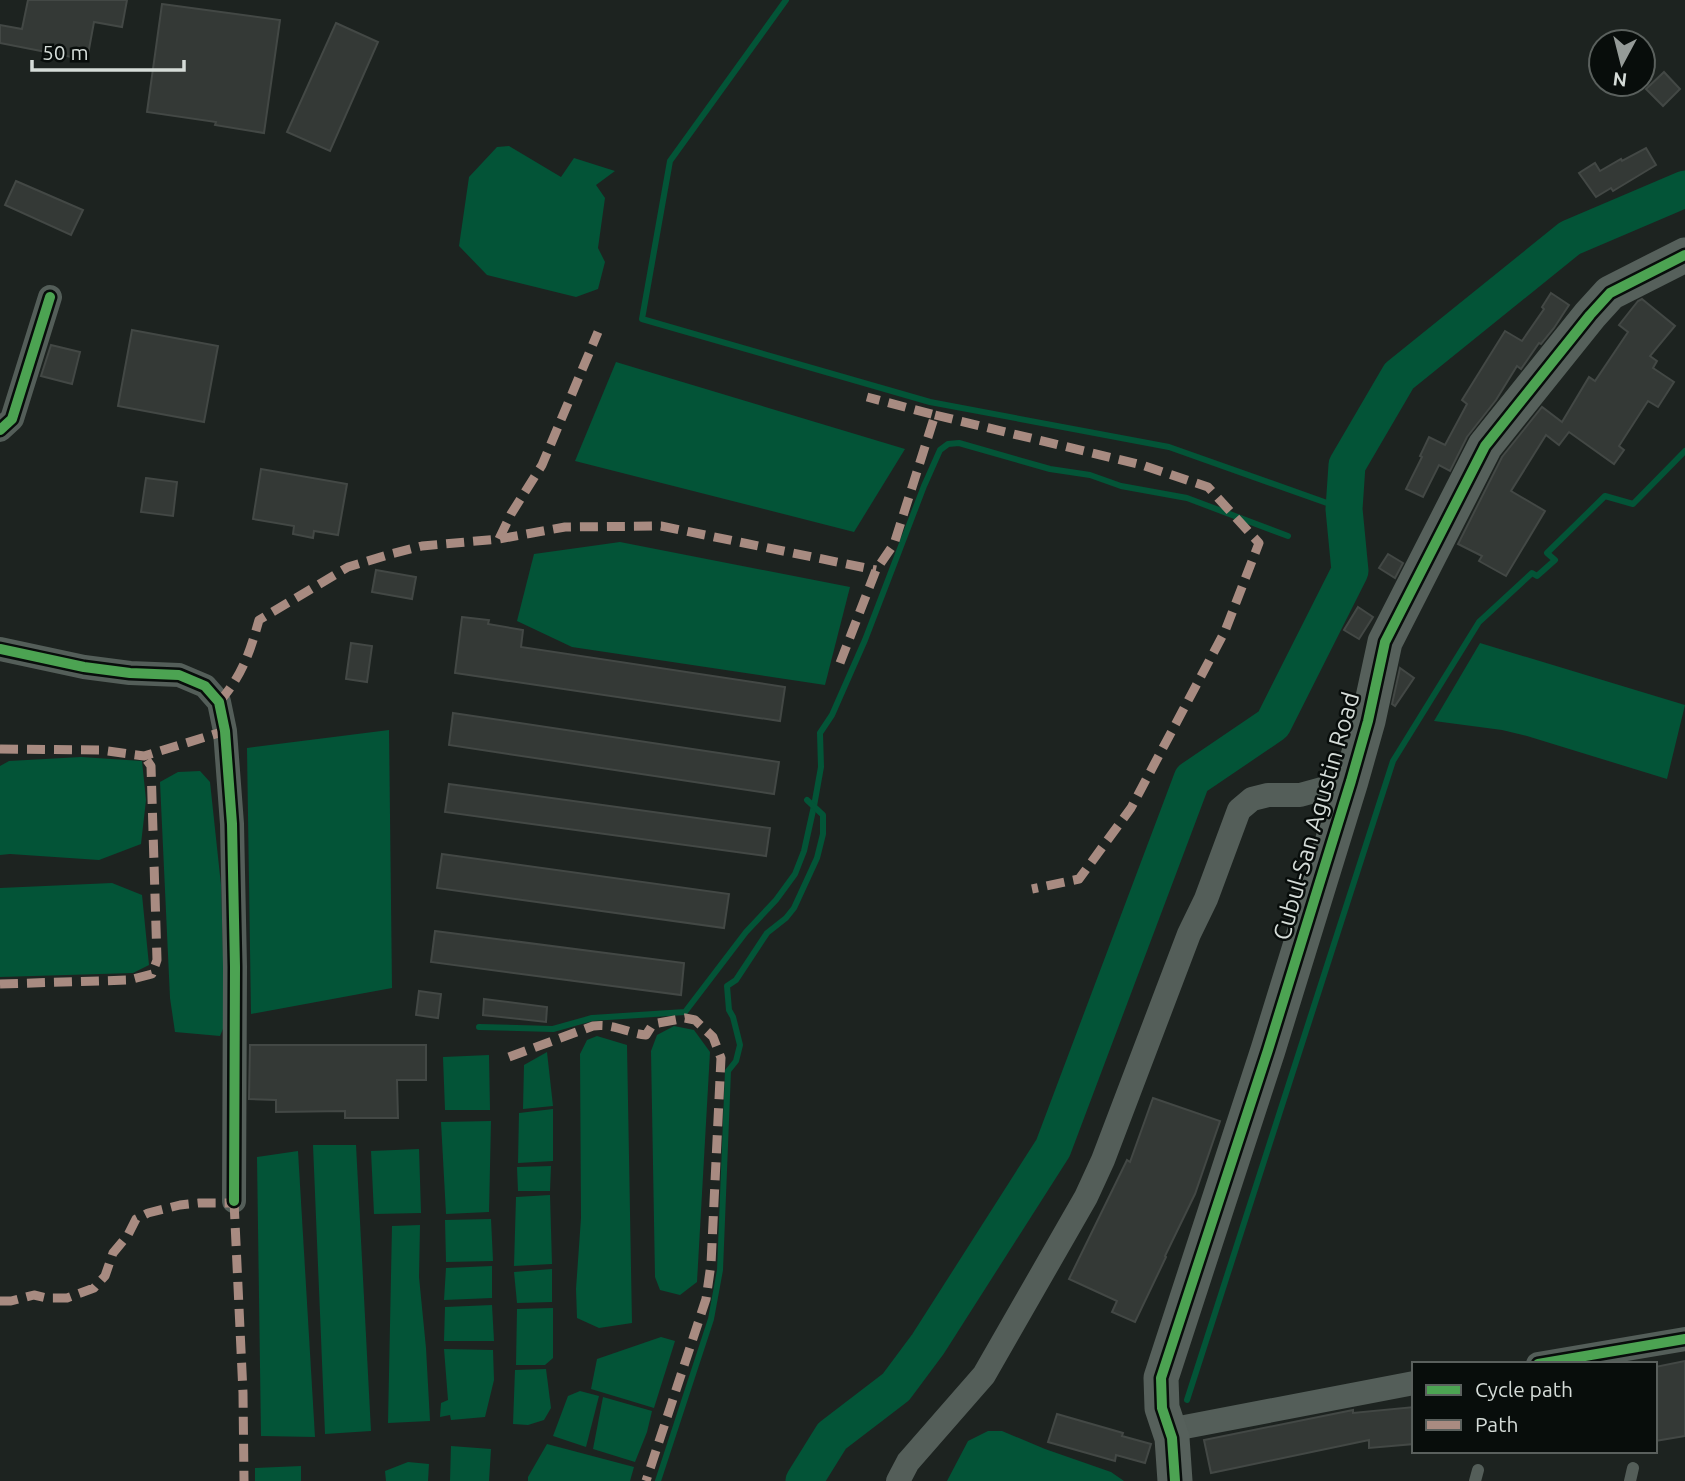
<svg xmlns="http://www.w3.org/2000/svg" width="1685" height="1481" font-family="Ubuntu,sans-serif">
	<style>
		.water { fill: #035437 }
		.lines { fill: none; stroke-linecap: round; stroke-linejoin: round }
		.stream { stroke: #035437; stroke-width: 6 }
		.river { stroke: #035437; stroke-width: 37 }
		.building { fill: #343936; stroke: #434845; stroke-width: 2 }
		.lane { stroke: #545e59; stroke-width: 12 }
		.street { stroke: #545e59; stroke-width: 24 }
		.secondary { stroke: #56605b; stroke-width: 35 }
		.quiet { stroke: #a88b81; stroke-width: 9; stroke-dasharray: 18 9; stroke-linecap: butt }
		.cycleway-casing { stroke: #080d0b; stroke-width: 15 }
		.cycleway { stroke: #4ca352; stroke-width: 10 }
		.labels { text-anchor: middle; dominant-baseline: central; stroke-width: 5; stroke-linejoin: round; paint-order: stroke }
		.street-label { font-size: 24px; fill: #d5dcd8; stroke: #080d0b }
	</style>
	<rect width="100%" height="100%" fill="#1d2320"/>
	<!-- water -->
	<g class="water">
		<polygon points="509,146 561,177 574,158 615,171 596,185 605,198 598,248 605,262 598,289 576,297 487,275 459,246 469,177 497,147"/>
		<polygon points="616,362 905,449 854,532 575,461"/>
		<polygon points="620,542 850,587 825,685 572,647 517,621 534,554"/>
		<polygon points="1480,643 1685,705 1667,779 1527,736 1502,730 1434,721"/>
		<polygon points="389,730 392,988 251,1014 247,748"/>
		<polygon points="81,757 142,761 146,800 141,844 99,860 10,854 0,855 0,766 9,761"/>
		<polygon points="200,771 210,782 221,885 225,1024 220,1036 175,1032 170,998 160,782 178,772"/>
		<polygon points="112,883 142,895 149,965 133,973 0,977 0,888"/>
		<polygon points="674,1026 694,1030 710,1052 697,1282 680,1295 660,1290 655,1277 651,1051 657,1035"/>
		<polygon points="597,1036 627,1045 632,1323 599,1328 577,1318 576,1289 581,1218 580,1054 587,1040"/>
		<polygon points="547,1052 553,1106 523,1109 524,1065"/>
		<polygon points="489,1055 490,1110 445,1110 443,1057"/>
		<polygon points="553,1109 553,1161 518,1163 519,1113"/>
		<polygon points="491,1121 489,1212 446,1214 441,1122"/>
		<polygon points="313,1145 356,1145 371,1431 325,1434"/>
		<polygon points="419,1149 421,1213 374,1214 371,1151"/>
		<polygon points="298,1151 315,1437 261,1436 257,1157"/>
		<polygon points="551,1166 550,1191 518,1191 517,1167"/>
		<polygon points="550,1195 552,1264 514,1266 516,1197"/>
		<polygon points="491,1219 493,1261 446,1262 445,1220"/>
		<polygon points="420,1225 419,1277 426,1348 430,1421 388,1423 392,1226"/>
		<polygon points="492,1266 492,1298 444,1300 446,1268"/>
		<polygon points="552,1269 552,1302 517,1303 514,1272"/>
		<polygon points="492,1305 494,1341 444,1341 445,1307"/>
		<polygon points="553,1308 553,1358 545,1365 516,1365 517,1309"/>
		<polygon points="661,1337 675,1341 654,1408 591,1389 597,1359"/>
		<polygon points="444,1349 493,1350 494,1380 485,1417 451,1420 450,1415 440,1417 441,1403 448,1400"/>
		<polygon points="546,1369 551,1408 544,1420 528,1425 513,1424 515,1370"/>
		<polygon points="580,1391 599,1396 586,1447 553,1436 568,1396"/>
		<polygon points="603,1397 652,1411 647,1432 635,1462 593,1449"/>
		<polygon points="988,1431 1002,1431 1045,1449 1111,1472 1124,1481 947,1481 968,1441"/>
		<polygon points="547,1444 634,1467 630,1481 528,1481 528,1477"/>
		<polygon points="451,1446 491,1449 489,1481 450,1481"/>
		<polygon points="408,1462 429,1464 428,1481 386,1481 385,1471"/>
		<polygon points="301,1466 301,1481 255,1481 255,1468"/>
	</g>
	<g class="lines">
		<!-- stream -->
		<g class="stream">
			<polyline points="786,0 670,161 642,319 930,402 1169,447 1344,509"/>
			<polyline points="479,1027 553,1029 592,1018 685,1012 746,932 776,900 795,874 804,851 814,806 821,767 820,733 832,715 865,640 924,486 940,450 948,444 959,443 1050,469 1090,475 1121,486 1187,498 1288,536"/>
			<polyline points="1187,1400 1393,761 1479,622 1532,573 1537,576 1555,560 1547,553 1605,496 1633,504 1685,451"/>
			<polyline points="658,1481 711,1319 720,1270 728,1071 736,1061 740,1045 733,1017 729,1010 727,986 736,980 767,933 786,918 794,908 817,858 823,834 823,815 807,800"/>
		</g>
		<!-- river -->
		<polyline class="river" points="804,1481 832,1436 896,1387 928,1344 1053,1148 1192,779 1273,724 1350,571 1344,509 1347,465 1399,376 1570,238 1685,189"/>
	</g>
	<!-- building -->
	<g class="building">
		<polygon points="28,0 127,0 122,27 94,22 87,60 0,43 0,25 22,29"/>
		<polygon points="162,4 280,20 264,133 215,125 216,122 147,112"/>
		<polygon points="336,23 378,42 330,151 287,132"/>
		<polygon points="1664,72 1680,89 1663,106 1646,89"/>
		<polygon points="1646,148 1656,165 1613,191 1611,188 1596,197 1579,173 1595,163 1600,171 1621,159 1622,161"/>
		<polygon points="16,181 83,210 71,235 5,205"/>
		<polygon points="1551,293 1569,305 1554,328 1541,344 1539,343 1521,369 1517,366 1496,400 1467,437 1450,471 1439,465 1423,497 1406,489 1422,457 1420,456 1429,437 1445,445 1467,404 1462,400 1505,331 1522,341 1544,309 1542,307"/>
		<polygon points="1642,299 1675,326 1650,356 1657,361 1653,368 1674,382 1658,407 1648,401 1619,446 1624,450 1614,464 1569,432 1559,445 1546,435 1511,491 1545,511 1506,576 1479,561 1482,556 1458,544 1502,457 1542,407 1562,422 1589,377 1595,381 1628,332 1619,325 1638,301"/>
		<polygon points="132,330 218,346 204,422 118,406"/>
		<polygon points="51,345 80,352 72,384 41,376"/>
		<polygon points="261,469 347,484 338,535 314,531 313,538 293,534 294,526 253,519"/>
		<polygon points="146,478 177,482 173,516 141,512"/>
		<polygon points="1388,554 1403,563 1395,578 1379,568"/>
		<polygon points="376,570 416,577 412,599 372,592"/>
		<polygon points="1358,607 1373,617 1359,639 1344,630"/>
		<polygon points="462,617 489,620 488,624 523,630 521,647 785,687 780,721 455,673"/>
		<polygon points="351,643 372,646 367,682 346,679"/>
		<polygon points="1400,668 1414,678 1395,706 1392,704"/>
		<polygon points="453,713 779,762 774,794 449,745"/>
		<polygon points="449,784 770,828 766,856 445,812"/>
		<polygon points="442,854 729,894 724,928 437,888"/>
		<polygon points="435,931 684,963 681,995 431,962"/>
		<polygon points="419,991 441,994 438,1018 416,1015"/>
		<polygon points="484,999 547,1007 546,1022 483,1015"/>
		<polygon points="250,1045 426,1045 426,1080 397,1080 398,1118 345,1118 345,1111 276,1112 276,1100 249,1099"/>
		<polygon points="1153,1098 1220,1121 1195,1194 1165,1256 1166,1257 1135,1322 1112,1312 1117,1301 1069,1279 1127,1160 1130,1162"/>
		<polygon points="1685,1361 1685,1436 1655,1441 1655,1367"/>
		<polygon points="1414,1407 1414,1444 1369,1448 1369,1440 1211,1473 1204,1440 1353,1410 1353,1413"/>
		<polygon points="1057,1414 1123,1433 1122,1436 1151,1444 1145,1463 1116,1455 1115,1461 1048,1442"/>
	</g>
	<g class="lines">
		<!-- lane -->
		<g class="lane">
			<polyline points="1475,1481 1478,1470"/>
			<polyline points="1630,1481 1633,1468"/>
		</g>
		<!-- street -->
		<g class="street">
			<polyline points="0,430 12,419 50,297"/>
			<polyline points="0,649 84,667 130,673 179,675 205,686 219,702 225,731 232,824 235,967 234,1201"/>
			<polyline points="1538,1364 1685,1339"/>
			<polyline points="1169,1430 1414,1383"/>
			<polyline points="898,1481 908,1462 984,1375 1086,1197 1103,1160 1189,934 1206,899 1239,810 1252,799 1268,795 1300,795 1351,781"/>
		</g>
		<!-- secondary -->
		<polyline class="secondary" points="1175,1481 1172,1438 1162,1408 1161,1378 1268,1050 1351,781 1368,721 1385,642 1485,446 1590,315 1610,293 1685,255"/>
		<!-- quiet -->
		<g class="quiet">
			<polyline points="935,415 1142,465 1208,487 1259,543 1225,631 1131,808 1079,879 1032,889"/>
			<polyline points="499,539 511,514 542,465 598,332"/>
			<polyline points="840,663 876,570 894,544 935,415 867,397"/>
			<path d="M 219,702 C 242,676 250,652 259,620 L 348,567 L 391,554 L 422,546 L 499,539 L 565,527 L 661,526 L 876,570"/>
			<polyline points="0,749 100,750 144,756 225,731"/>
			<polyline points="0,984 129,980 152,974 157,960 151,766 144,756"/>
			<path d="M 509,1057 L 593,1026 C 613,1023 627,1033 646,1035 L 653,1024 L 685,1018 L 695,1020 L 713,1037 L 721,1058 L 711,1264 L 706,1299 L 646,1481"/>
			<polyline points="234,1201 243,1393 244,1481"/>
			<polyline points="0,1301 11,1301 34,1295 47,1298 67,1298 94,1288 105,1276 113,1253 128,1235 136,1219 148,1213 180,1205 199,1203 234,1203"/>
		</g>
		<!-- cycleway casing -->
		<g class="cycleway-casing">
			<g id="cycleway">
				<polyline points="0,430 12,419 50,297"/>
				<polyline points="0,649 84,667 130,673 179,675 205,686 219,702 225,731 232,824 235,967 234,1201"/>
				<polyline points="1538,1364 1685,1339"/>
				<polyline points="1175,1481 1172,1438 1162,1408 1161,1378 1268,1050 1351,781 1368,721 1385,642 1485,446 1590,315 1610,293 1685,255"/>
			</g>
		</g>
		<!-- cycleway -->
		<use href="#cycleway" class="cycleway"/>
	</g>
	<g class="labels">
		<!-- street labels -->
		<g class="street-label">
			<text transform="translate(1316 816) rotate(-74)">Cubul-San Agustin Road</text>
		</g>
	</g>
	<!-- legend -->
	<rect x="1412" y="1362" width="245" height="91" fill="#080d0b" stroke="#5a605d" stroke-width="2"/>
	<rect x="1426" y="1385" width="35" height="10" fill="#4ca352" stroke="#5a605d" stroke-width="2"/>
	<text x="1475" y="1397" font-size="21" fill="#d5dcd8">Cycle path</text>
	<rect x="1426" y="1420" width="35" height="10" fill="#a88b81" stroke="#5a605d" stroke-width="2"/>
	<text x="1475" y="1432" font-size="21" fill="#d5dcd8">Path</text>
	<!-- north arrow -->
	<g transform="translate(1622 63) rotate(187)"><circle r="33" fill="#080d0b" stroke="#5a605d" stroke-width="2"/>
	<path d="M0-5L12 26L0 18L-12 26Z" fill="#959b98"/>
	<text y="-10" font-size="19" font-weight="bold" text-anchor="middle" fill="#d5dcd8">N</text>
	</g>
	<!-- scale -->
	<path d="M32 60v10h152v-10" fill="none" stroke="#d5dcd8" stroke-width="3.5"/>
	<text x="42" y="60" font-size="21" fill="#d5dcd8" stroke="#080d0b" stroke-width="5" paint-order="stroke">50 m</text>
</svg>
